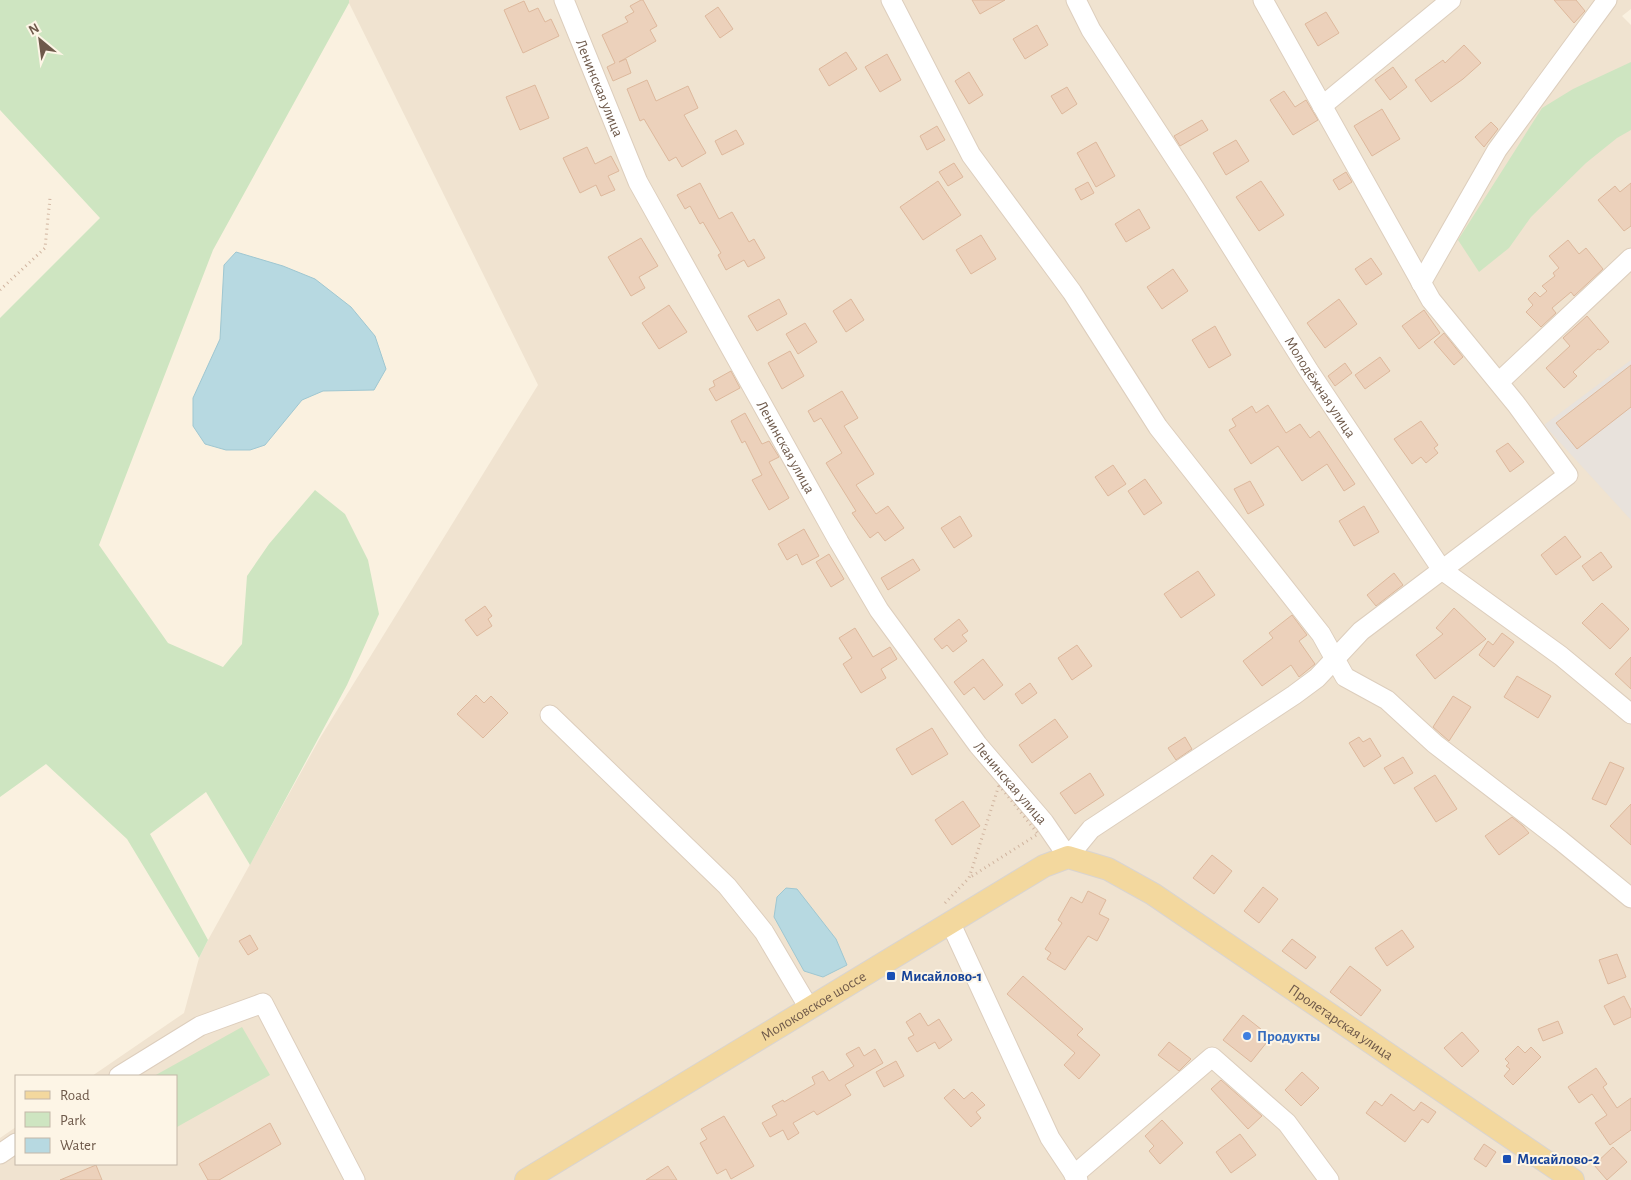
<svg xmlns="http://www.w3.org/2000/svg" width="1631" height="1180" font-family="'Alegreya Sans',sans-serif">
	<style>
		.residential { fill: #f0e3d0 }
		.industrial { fill: #e8e2dc }
		.green { fill: #cee5c1 }
		.water { fill: #b7d9e1; stroke: #9fc7d1 }
		.building { fill: #ecd1bb; stroke: #ddb89c }
		.lines { fill: none; stroke-linecap: round; stroke-linejoin: round }
		.minor-casing { stroke: #ddcebd; stroke-width: 21 }
		.major-casing { stroke: #d9d4d0; stroke-width: 24 }
		.path { stroke: #d0b49f; stroke-width: 3; stroke-dasharray: 1 4; stroke-linecap: butt }
		.minor { stroke: #fff; stroke-width: 19 }
		.major { stroke: #f3d89e; stroke-width: 22 }
		.transit-dot { fill: #1a4fb4; stroke: #fdf5e6; stroke-width: 2 }
		.shop-dot { fill: #3f7fe0; stroke: #fdf5e6; stroke-width: 2 }
		.labels { text-anchor: middle; dominant-baseline: central; stroke-width: 4; stroke-linejoin: round; paint-order: stroke }
		.street-label { font-size: 15px; fill: #6e594a; stroke: #fdf5e6 }
		.transit-label { font-size: 15px; font-weight: bold; fill: #164399; stroke: #fdf5e6; text-anchor: start }
		.shop-label { font-size: 15px; font-weight: bold; fill: #366cbe; stroke: #fdf5e6; text-anchor: start }
	</style>
	<rect width="100%" height="100%" fill="#faf1e0"/>
	<!-- residential -->
	<polygon class="residential" points="349,0 1631,0 1631,9 1622,16 1631,25 1631,1180 0,1180 0,1138 16,1127 16,1164 176,1164 176,1076 92,1076 184,1013 199,958 208,940 320,738 538,385 349,3"/>
	<!-- industrial -->
	<polygon class="industrial" points="1631,360 1631,520 1544,425"/>
	<!-- green -->
	<g class="green">
		<polygon points="0,0 349,0 349,3 213,250 99,545 168,643 223,667 242,644 247,576 269,544 315,490 345,514 368,560 379,614 347,685 250,865 206,792 150,834 208,940 199,958 127,839 46,764 0,797 0,318 100,218 0,110"/>
		<polygon points="1631,62 1631,130 1617,138 1586,163 1531,217 1509,248 1479,272 1458,240 1542,108 1573,89"/>
		<polygon points="242,1027 270,1075 177,1127 176,1076 154,1076"/>
	</g>
	<!-- water -->
	<g class="water">
		<polygon points="236,252 283,266 315,279 351,307 375,336 386,369 374,390 323,391 302,400 265,445 250,450 226,450 205,444 193,426 193,398 220,339 224,265"/>
		<polygon points="786,888 797,889 836,939 847,965 823,977 804,971 774,917 777,897"/>
	</g>
	<!-- building -->
	<g class="building">
		<polygon points="641,0 643,0 657,26 650,30 656,41 619,62 626,59 631,73 613,81 607,67 615,63 602,35 628,22 625,17 634,12 630,6"/>
		<polygon points="972,0 1005,0 980,14"/>
		<polygon points="1554,0 1576,0 1585,11 1574,23"/>
		<polygon points="524,1 529,12 538,8 545,22 551,19 559,36 523,53 504,10"/>
		<polygon points="718,7 733,29 720,38 705,16"/>
		<polygon points="1326,12 1339,33 1318,46 1305,24"/>
		<polygon points="1037,25 1048,45 1025,59 1013,39"/>
		<polygon points="1464,45 1481,63 1463,79 1431,102 1415,80 1443,60 1445,63"/>
		<polygon points="846,52 857,69 829,86 819,69"/>
		<polygon points="887,54 901,80 880,92 865,67"/>
		<polygon points="1393,67 1407,87 1390,100 1375,80"/>
		<polygon points="969,72 983,95 969,104 955,81"/>
		<polygon points="647,80 656,101 688,86 698,108 684,115 706,153 682,167 676,157 669,161 644,119 640,121 627,89"/>
		<polygon points="535,85 549,118 520,130 506,97"/>
		<polygon points="1067,87 1077,104 1062,114 1051,96"/>
		<polygon points="1284,91 1295,107 1306,100 1318,120 1293,135 1270,100"/>
		<polygon points="1382,109 1400,139 1372,156 1354,126"/>
		<polygon points="1202,120 1208,130 1180,146 1174,136"/>
		<polygon points="1491,122 1498,129 1484,147 1475,137"/>
		<polygon points="937,126 945,140 927,150 920,136"/>
		<polygon points="736,130 744,144 722,155 715,141"/>
		<polygon points="1236,140 1249,161 1226,175 1213,153"/>
		<polygon points="1096,142 1115,176 1096,187 1077,153"/>
		<polygon points="587,147 595,164 611,156 619,171 608,176 615,190 601,196 596,185 580,193 563,158"/>
		<polygon points="954,163 963,177 948,186 939,172"/>
		<polygon points="1346,172 1352,182 1339,190 1333,180"/>
		<polygon points="938,181 961,215 923,240 900,207"/>
		<polygon points="1261,181 1284,215 1259,231 1236,197"/>
		<polygon points="1088,182 1094,193 1081,200 1075,189"/>
		<polygon points="700,183 719,219 732,212 749,242 754,239 765,258 748,267 744,260 726,270 718,255 721,253 703,222 700,224 690,206 685,209 677,195"/>
		<polygon points="1631,183 1631,226 1624,231 1598,200 1615,186 1620,192"/>
		<polygon points="1139,209 1150,228 1126,242 1115,224"/>
		<polygon points="981,235 996,259 971,274 956,250"/>
		<polygon points="641,238 658,266 639,277 645,288 631,296 608,257"/>
		<polygon points="1568,240 1579,254 1586,248 1603,269 1574,296 1571,292 1552,308 1556,313 1541,327 1526,312 1533,305 1528,299 1535,292 1540,297 1547,291 1542,286 1555,276 1553,273 1559,268 1549,256"/>
		<polygon points="1371,258 1382,274 1366,285 1355,269"/>
		<polygon points="1173,269 1188,291 1162,309 1147,287"/>
		<polygon points="779,299 787,314 757,331 748,316"/>
		<polygon points="851,299 864,320 846,332 833,311"/>
		<polygon points="1339,299 1357,324 1325,348 1307,323"/>
		<polygon points="669,305 687,332 659,349 642,323"/>
		<polygon points="1424,310 1440,333 1419,349 1402,326"/>
		<polygon points="1587,316 1609,342 1600,350 1598,349 1573,372 1577,376 1564,388 1546,368 1570,346 1563,338"/>
		<polygon points="805,323 817,342 798,354 786,334"/>
		<polygon points="1215,326 1231,355 1209,368 1192,340"/>
		<polygon points="1444,333 1463,357 1454,365 1434,342"/>
		<polygon points="790,351 804,376 782,389 768,363"/>
		<polygon points="1380,357 1390,371 1365,389 1355,375"/>
		<polygon points="1345,363 1352,373 1335,386 1328,376"/>
		<polygon points="1631,365 1631,407 1577,449 1556,423"/>
		<polygon points="731,371 740,388 716,401 709,389 715,386 713,381"/>
		<polygon points="842,391 858,418 844,426 874,474 856,485 876,514 888,506 904,528 885,541 878,532 870,538 852,513 856,511 826,463 842,453 821,418 814,422 808,411"/>
		<polygon points="1268,405 1286,433 1300,424 1310,438 1319,431 1355,484 1344,491 1327,464 1302,481 1278,446 1251,464 1229,430 1236,426 1232,419 1252,406 1256,413"/>
		<polygon points="745,413 762,444 769,441 779,457 769,462 789,498 769,510 752,480 762,475 745,441 742,443 731,421"/>
		<polygon points="1421,421 1438,445 1434,448 1438,453 1426,463 1421,457 1412,464 1394,439"/>
		<polygon points="1508,443 1524,462 1510,472 1496,451"/>
		<polygon points="1113,465 1126,484 1108,496 1095,477"/>
		<polygon points="1145,479 1162,503 1144,515 1128,491"/>
		<polygon points="1250,481 1264,505 1248,514 1234,489"/>
		<polygon points="1364,506 1379,532 1354,546 1339,521"/>
		<polygon points="960,516 972,536 954,548 941,528"/>
		<polygon points="804,529 819,556 802,565 797,554 787,560 778,544"/>
		<polygon points="1565,536 1581,557 1556,575 1541,555"/>
		<polygon points="1601,552 1612,567 1593,581 1582,566"/>
		<polygon points="829,554 844,579 831,587 816,562"/>
		<polygon points="913,559 920,570 888,590 881,578"/>
		<polygon points="1198,571 1215,595 1181,618 1164,594"/>
		<polygon points="1394,573 1403,585 1376,606 1367,595"/>
		<polygon points="1602,603 1629,629 1610,649 1582,623"/>
		<polygon points="485,606 492,616 488,619 492,626 477,636 465,620"/>
		<polygon points="1454,608 1486,639 1435,679 1416,655 1443,634 1436,628"/>
		<polygon points="1292,615 1307,635 1299,641 1315,664 1299,677 1291,665 1262,686 1243,661 1273,638 1269,633"/>
		<polygon points="959,619 968,631 962,635 967,641 953,652 947,645 942,649 934,639"/>
		<polygon points="855,628 873,657 890,647 897,659 881,669 886,678 861,693 843,664 852,658 839,638"/>
		<polygon points="1502,633 1514,642 1494,667 1479,655 1488,641 1493,645"/>
		<polygon points="1077,645 1092,666 1072,680 1058,658"/>
		<polygon points="1631,657 1631,689 1615,674"/>
		<polygon points="983,659 1003,685 984,700 974,687 964,695 954,682"/>
		<polygon points="1517,676 1551,696 1538,718 1504,697"/>
		<polygon points="1030,683 1037,693 1022,704 1015,694"/>
		<polygon points="476,695 484,703 491,696 508,713 483,738 457,714"/>
		<polygon points="1453,696 1471,707 1449,741 1433,727"/>
		<polygon points="1055,719 1068,737 1032,763 1019,745"/>
		<polygon points="932,728 948,754 912,775 896,749"/>
		<polygon points="1185,737 1192,749 1176,760 1168,748"/>
		<polygon points="1359,737 1363,742 1370,738 1381,756 1364,767 1349,743"/>
		<polygon points="1403,757 1413,773 1394,784 1384,768"/>
		<polygon points="1610,762 1624,768 1606,805 1592,799"/>
		<polygon points="1090,773 1104,795 1075,814 1060,793"/>
		<polygon points="1435,775 1457,809 1436,822 1414,788"/>
		<polygon points="963,801 980,826 952,845 935,820"/>
		<polygon points="1631,804 1631,845 1610,826"/>
		<polygon points="1512,817 1523,826 1529,833 1499,855 1485,836"/>
		<polygon points="1212,855 1232,871 1214,894 1193,878"/>
		<polygon points="1263,887 1278,899 1259,923 1244,911"/>
		<polygon points="1088,891 1106,900 1099,914 1109,919 1097,941 1088,936 1065,970 1047,959 1051,953 1045,949 1062,923 1058,920 1071,897 1082,903"/>
		<polygon points="1402,930 1414,947 1387,966 1375,948"/>
		<polygon points="250,935 258,949 248,955 239,941"/>
		<polygon points="1292,939 1316,957 1306,969 1282,951"/>
		<polygon points="1617,954 1626,977 1608,984 1599,960"/>
		<polygon points="1350,966 1381,990 1361,1016 1330,992"/>
		<polygon points="1023,976 1083,1029 1077,1035 1100,1055 1079,1079 1064,1065 1075,1053 1007,994"/>
		<polygon points="1624,996 1631,1010 1631,1017 1614,1025 1604,1006"/>
		<polygon points="920,1013 928,1026 939,1019 952,1040 939,1049 935,1042 917,1052 908,1038 914,1035 906,1022"/>
		<polygon points="1243,1015 1271,1037 1251,1062 1223,1040"/>
		<polygon points="1558,1021 1563,1033 1543,1041 1538,1029"/>
		<polygon points="1462,1032 1479,1051 1462,1067 1444,1048"/>
		<polygon points="1169,1042 1191,1059 1179,1071 1158,1055"/>
		<polygon points="1518,1046 1525,1053 1531,1047 1541,1057 1513,1085 1504,1076 1510,1069 1506,1066 1509,1063 1505,1059"/>
		<polygon points="859,1047 864,1056 875,1049 883,1063 845,1085 851,1095 817,1115 814,1111 793,1123 799,1133 788,1140 783,1130 770,1137 762,1123 777,1115 772,1106 783,1100 784,1102 815,1084 812,1077 823,1071 829,1081 854,1066 846,1054"/>
		<polygon points="896,1061 904,1076 884,1087 876,1072"/>
		<polygon points="1596,1068 1607,1084 1603,1087 1617,1108 1631,1098 1631,1130 1610,1145 1595,1123 1607,1115 1592,1094 1579,1103 1568,1087"/>
		<polygon points="1302,1072 1319,1088 1301,1106 1285,1090"/>
		<polygon points="1221,1080 1262,1116 1248,1129 1211,1089"/>
		<polygon points="954,1089 964,1099 972,1092 985,1105 976,1112 981,1118 971,1127 944,1098"/>
		<polygon points="1391,1094 1414,1111 1421,1102 1436,1112 1428,1123 1422,1119 1405,1142 1366,1113 1375,1101 1382,1106"/>
		<polygon points="724,1116 754,1166 731,1179 726,1169 717,1174 700,1143 707,1139 701,1129"/>
		<polygon points="1162,1120 1183,1143 1160,1164 1149,1151 1154,1146 1145,1136"/>
		<polygon points="270,1123 281,1144 219,1180 208,1180 199,1164"/>
		<polygon points="1240,1134 1256,1155 1231,1173 1216,1152"/>
		<polygon points="1484,1144 1496,1152 1486,1167 1474,1159"/>
		<polygon points="1613,1147 1627,1162 1607,1180 1594,1165"/>
		<polygon points="96,1165 102,1180 60,1180"/>
		<polygon points="668,1166 677,1180 646,1180"/>
	</g>
	<g class="lines">
		<!-- minor casing -->
		<g class="minor-casing">
			<g id="minor">
				<path id="s1" d="M 564,0 L 638,182 L 839,542 L 879,610 L 978,745 L 1044,822 L 1068,857 L 1091,829 L 1294,695 L 1317,678 L 1361,631 L 1568,475 L 1516,404 L 1431,300 L 1263,0"/>
				<polyline points="891,0 971,155 1072,292 1158,427 1321,634 1345,677 1387,700 1435,744 1560,840 1631,898"/>
				<path id="s2" d="M 1076,0 L 1091,30 L 1195,189 L 1309,371 L 1442,570 L 1561,656 L 1631,714"/>
				<polyline points="1322,106 1451,0"/>
				<polyline points="1421,283 1497,150 1607,0"/>
				<polyline points="1499,382 1631,258"/>
				<polyline points="550,715 727,886 764,932 809,1008"/>
				<polyline points="950,922 1050,1138 1078,1180"/>
				<polyline points="119,1076 200,1026 263,1003 355,1180"/>
				<polyline points="0,1154 16,1143"/>
				<polyline points="1074,1175 1212,1057 1287,1123 1329,1180"/>
			</g>
		</g>
		<!-- major casing -->
		<g class="major-casing">
			<g id="major">
				<path id="s3" d="M 526,1180 L 1044,866 L 1068,857 L 1108,869 L 1153,894 L 1573,1180"/>
			</g>
		</g>
		<!-- path -->
		<g class="path">
			<polyline points="0,290 45,248 50,198"/>
			<polygon points="999,785 1038,834 969,878"/>
			<polyline points="945,903 969,878"/>
		</g>
		<!-- minor -->
		<use href="#minor" class="minor"/>
		<!-- major -->
		<use href="#major" class="major"/>
	</g>
	<!-- markers -->
	<g class="transit-dot">
		<rect x="886" y="971" width="10" height="10" rx="2.5"/>
		<rect x="1502" y="1154" width="10" height="10" rx="2.5"/>
	</g>
	<circle class="shop-dot" cx="1247" cy="1036" r="5"/>
	<g class="labels">
		<!-- street labels -->
		<g class="street-label">
			<text stroke="none"><textPath href="#s1" startOffset="95">Ленинская улица</textPath></text>
			<text stroke="none"><textPath href="#s2" startOffset="458">Молодёжная улица</textPath></text>
			<text stroke="none"><textPath href="#s1" startOffset="500">Ленинская улица</textPath></text>
			<text stroke="none"><textPath href="#s1" startOffset="905">Ленинская улица</textPath></text>
			<text stroke="none"><textPath href="#s3" startOffset="336">Молоковское шоссе</textPath></text>
			<text stroke="none"><textPath href="#s3" startOffset="952">Пролетарская улица</textPath></text>
		</g>
		<!-- transit labels -->
		<g class="transit-label">
			<text x="901" y="976">Мисайлово-1</text>
			<text x="1517" y="1159">Мисайлово-2</text>
		</g>
		<!-- shop labels -->
		<g class="shop-label">
			<text x="1257" y="1036">Продукты</text>
		</g>
	</g>
	<!-- legend -->
	<rect x="15" y="1075" width="162" height="90" fill="#fdf5e6" stroke="#c4b7a8"/>
	<rect x="25" y="1091" width="25" height="8" fill="#f3d89e" stroke="#c4b7a8"/>
	<text x="60" y="1100" font-size="15" fill="#6e594a">Road</text>
	<rect x="25" y="1112" width="25" height="15" fill="#cee5c1" stroke="#c4b7a8"/>
	<text x="60" y="1125" font-size="15" fill="#6e594a">Park</text>
	<rect x="25" y="1138" width="25" height="15" fill="#b7d9e1" stroke="#c4b7a8"/>
	<text x="60" y="1150" font-size="15" fill="#6e594a">Water</text>
	<!-- north arrow -->
	<g transform="translate(40 40) rotate(331)" stroke="#fdf5e6" stroke-width="4" paint-order="stroke">
	<path d="M0-4L9 19L0 12L-9 19Z" fill="#6e594a"/>
	<text y="-8" font-size="14" font-weight="bold" text-anchor="middle" fill="#6e594a">N</text>
	</g>
</svg>
